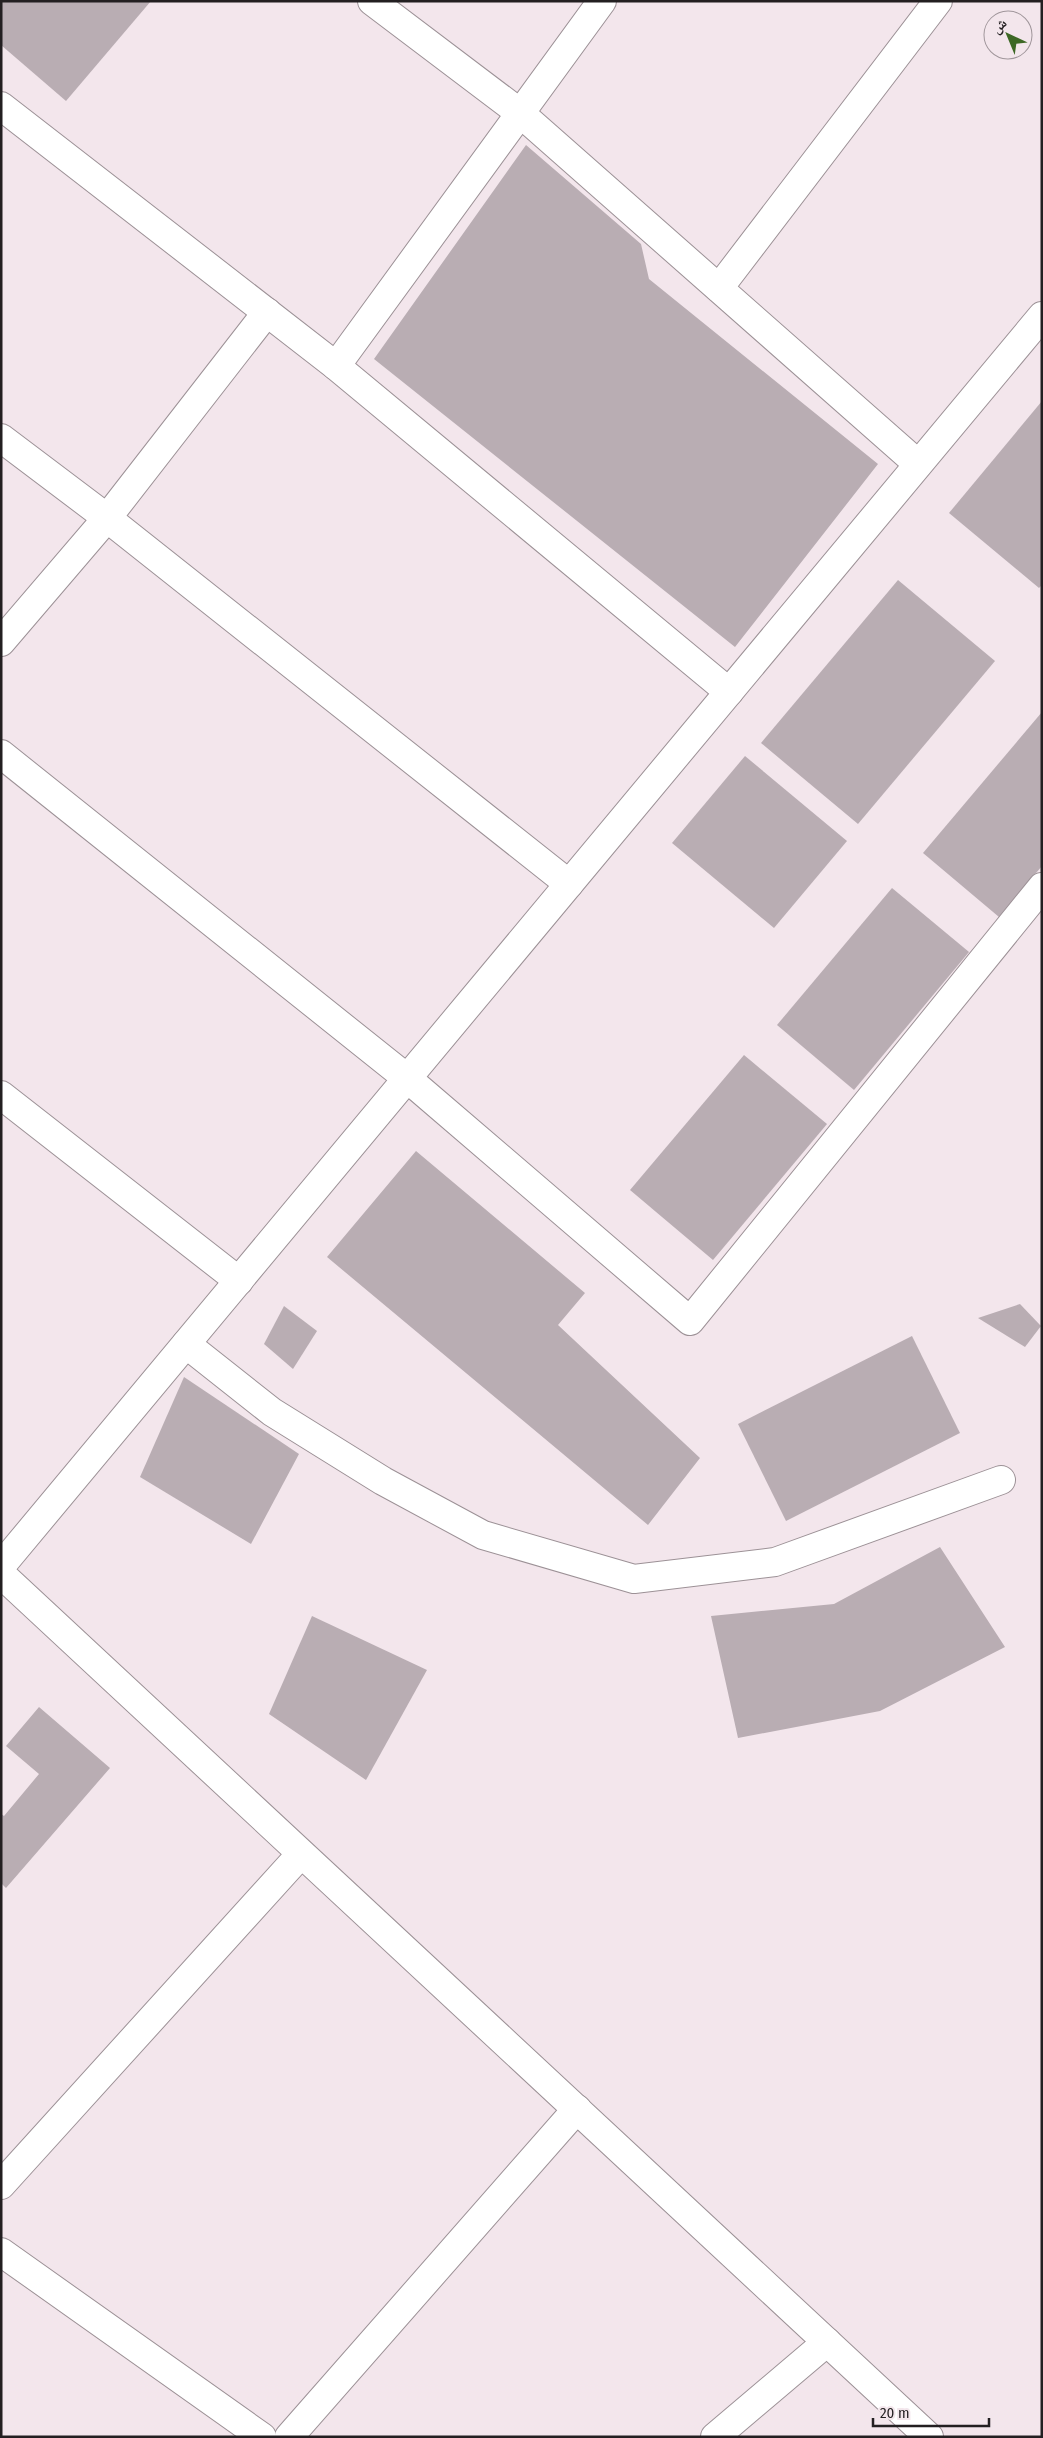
<svg xmlns="http://www.w3.org/2000/svg" width="1043" height="2438" font-family="'Fira Sans Condensed','Noto Naskh Arabic',sans-serif">
	<style>
		.building { fill: #b9adb3 }
		.lines { fill: none; stroke-linecap: round; stroke-linejoin: round }
		.minor-casing { stroke: #9c9196; stroke-width: 30 }
		.minor { stroke: #fff; stroke-width: 28 }
	</style>
	<rect width="100%" height="100%" fill="#f3e6ec"/>
	<!-- building -->
	<g class="building">
		<polygon points="1,1 151,1 66,101 1,45"/>
		<polygon points="526,145 641,244 649,279 878,464 735,647 374,359"/>
		<polygon points="1042,401 1042,585 1039,588 949,513"/>
		<polygon points="898,580 995,661 858,824 761,743"/>
		<polygon points="1042,712 1042,866 999,917 923,853"/>
		<polygon points="745,756 847,841 774,928 672,843"/>
		<polygon points="892,888 969,952 854,1090 777,1025"/>
		<polygon points="744,1055 827,1124 713,1260 630,1190"/>
		<polygon points="416,1151 585,1293 558,1325 700,1458 648,1525 327,1257"/>
		<polygon points="1020,1304 1041,1326 1025,1347 978,1318"/>
		<polygon points="284,1306 317,1331 293,1369 264,1344"/>
		<polygon points="912,1336 960,1433 786,1521 738,1424"/>
		<polygon points="184,1377 299,1454 251,1544 140,1477"/>
		<polygon points="940,1547 1005,1647 880,1711 738,1738 711,1616 834,1604"/>
		<polygon points="312,1616 427,1670 366,1780 269,1714"/>
		<polygon points="39,1707 110,1768 6,1888 1,1883 1,1814 4,1816 39,1774 6,1746"/>
	</g>
	<g class="lines">
		<!-- minor casing -->
		<g class="minor-casing">
			<g id="minor">
				<polyline points="372,1 520,113 918,464"/>
				<polyline points="1,106 336,366 729,692"/>
				<polyline points="719,288 938,1"/>
				<polyline points="336,366 602,1"/>
				<polyline points="1,438 107,518 569,884"/>
				<polyline points="1,642 107,518 267,312"/>
				<polyline points="1,754 408,1079 690,1321 1042,887"/>
				<polyline points="1,1095 239,1281"/>
				<polyline points="186,1344 272,1412 383,1481 483,1535 634,1579 775,1562 1001,1480"/>
				<polyline points="1,1566 1042,316"/>
				<polyline points="1,1574 929,2437"/>
				<polyline points="1,2185 301,1854"/>
				<polyline points="1,2252 262,2437"/>
				<polyline points="289,2437 577,2109"/>
				<polyline points="715,2437 827,2342"/>
			</g>
		</g>
		<!-- minor -->
		<use href="#minor" class="minor"/>
	</g>
	<!-- border -->
	<rect width="1043" height="2438" fill="none" stroke="#231f21" stroke-width="5"/>
	<!-- north arrow -->
	<g transform="translate(1008 35) rotate(316)"><circle r="24" fill="#f3e6ec" stroke="#a0969b"/>
	<path d="M0-4L9 19L0 12L-9 19Z" fill="#3d6825"/>
	<text y="-8" font-size="14" font-weight="bold" text-anchor="middle" fill="#231f21">ش</text>
	</g>
	<!-- scale -->
	<path d="M873 2418v8h116v-8" fill="none" stroke="#231f21" stroke-width="2.5"/>
	<text x="880" y="2418" font-size="15" fill="#231f21" stroke="#f3e6ec" stroke-width="4" paint-order="stroke">20 m</text>
</svg>
